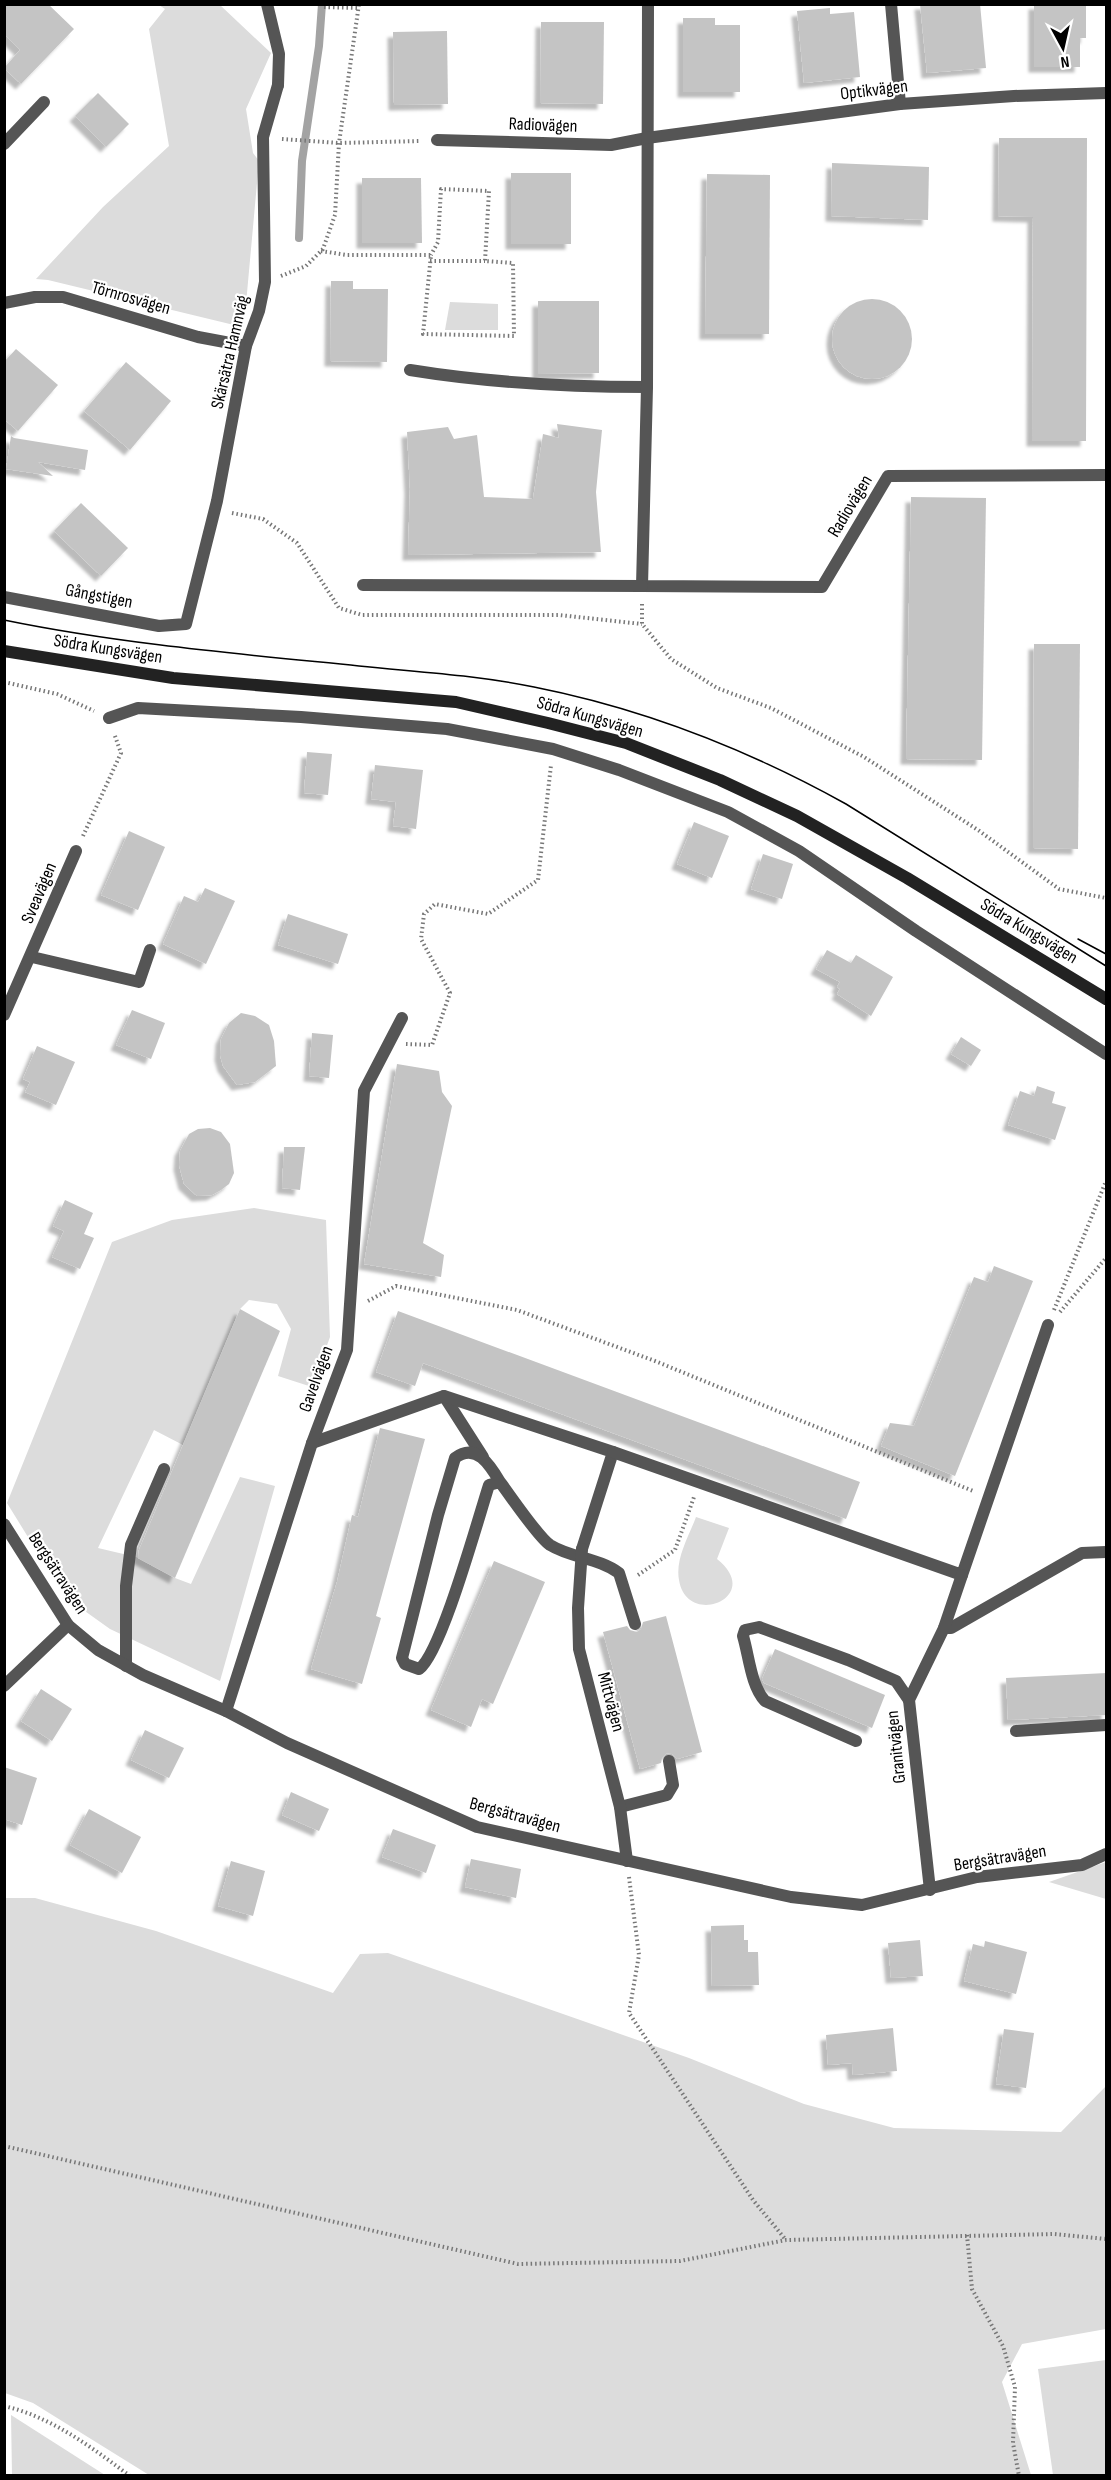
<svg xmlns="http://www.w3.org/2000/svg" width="1111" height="2480" font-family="'Sofia Sans Condensed',sans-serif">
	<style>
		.green { fill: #dcdcdc }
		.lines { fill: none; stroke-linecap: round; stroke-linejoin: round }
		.stream { stroke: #a3a3a3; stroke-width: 8 }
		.building { fill: #c4c4c4; filter: url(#shadow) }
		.path { stroke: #777; stroke-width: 4; stroke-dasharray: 1.5 3; stroke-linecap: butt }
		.lane { stroke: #555; stroke-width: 12 }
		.street { stroke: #555; stroke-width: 12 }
		.secondary { stroke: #222; stroke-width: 12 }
		.tram { stroke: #000; stroke-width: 1.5 }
		.labels { text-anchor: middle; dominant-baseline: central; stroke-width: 4.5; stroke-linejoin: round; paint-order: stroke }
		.street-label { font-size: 18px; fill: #000; stroke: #fff }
	</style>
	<defs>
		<filter id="shadow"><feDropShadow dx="-5.5" dy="5.5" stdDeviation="1.5" flood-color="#0004"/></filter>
	</defs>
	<rect width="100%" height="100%" fill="#fff"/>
	<!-- green -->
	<g class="green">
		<polygon points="159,5 220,5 271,53 246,109 253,153 259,161 246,304 234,325 48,280 36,279 103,207 169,146 149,29 165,9"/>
		<polygon points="450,302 498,304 498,330 445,330"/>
		<polygon points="254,1208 326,1220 330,1337 312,1387 278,1376 291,1329 277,1304 249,1300 240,1309 183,1445 154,1430 98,1548 136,1557 175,1578 191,1584 240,1477 275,1486 220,1681 110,1629 82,1609 52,1576 7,1503 112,1242 172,1220"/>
		<path d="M 696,1517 L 729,1528 L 717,1559 C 765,1597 687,1629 679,1580 C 675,1559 689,1536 696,1517 Z"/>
		<polygon points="1106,1862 1106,1899 1049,1882"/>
		<polygon points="5,1898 35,1898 156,1931 333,1993 360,1954 388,1953 689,2058 804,2104 894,2128 1061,2132 1106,2086 1106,2329 1022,2344 1002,2382 1031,2475 149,2475 33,2403 5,2393"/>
		<polygon points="1106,2360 1106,2475 1053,2475 1038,2369"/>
		<polygon points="11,2415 94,2468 105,2475 12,2475"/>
	</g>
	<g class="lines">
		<!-- stream -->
		<polyline class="stream" points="299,238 302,161 319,46 322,4"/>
	</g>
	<!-- building -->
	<g class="building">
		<polygon points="4,4 48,4 74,29 21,84 4,68 20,50 4,34"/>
		<polygon points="920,4 980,4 986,68 927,73"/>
		<polygon points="1034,4 1086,4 1086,38 1080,38 1080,67 1034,67"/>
		<polygon points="830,8 830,14 854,12 860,77 804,83 797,11"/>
		<polygon points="683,18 715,18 715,25 740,25 740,92 683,92"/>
		<polygon points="541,22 604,22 603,104 540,103"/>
		<polygon points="447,31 448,104 394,105 393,32"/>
		<polygon points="98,93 129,124 106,147 75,116"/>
		<polygon points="999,138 1087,138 1086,441 1032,441 1033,217 998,216"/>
		<polygon points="832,163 929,167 928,220 831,216"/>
		<rect x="511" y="173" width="60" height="71"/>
		<polygon points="707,174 770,175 769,334 705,334"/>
		<polygon points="362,178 421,178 422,243 362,243"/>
		<polygon points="331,281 353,281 353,289 388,289 387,362 330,361"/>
		<circle cx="872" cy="339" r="40"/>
		<polygon points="538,301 599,301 599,373 538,374"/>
		<polygon points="16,349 58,385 18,431 4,419 4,362"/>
		<polygon points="126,362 171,401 130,450 84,411"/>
		<polygon points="557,424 602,430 596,492 601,552 408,555 410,489 407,432 448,427 454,439 477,435 484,497 533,499 543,434 559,438"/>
		<polygon points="11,436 14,438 88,450 85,470 38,462 53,476 6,469"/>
		<polygon points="911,497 986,498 982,760 906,759"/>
		<polygon points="81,503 128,548 101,576 54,531"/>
		<polygon points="1034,644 1080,644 1078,849 1033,848"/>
		<polygon points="307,752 332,754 328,795 304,793"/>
		<polygon points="375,765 423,770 416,829 393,826 396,802 371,799"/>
		<polygon points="694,822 729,836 712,878 677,864"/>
		<polygon points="129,831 165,847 138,910 101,895"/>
		<polygon points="763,854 793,864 782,899 751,889"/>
		<polygon points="205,888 235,901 206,964 163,944 184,896 198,902"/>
		<polygon points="288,914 348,934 338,964 278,945"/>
		<polygon points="827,950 851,963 856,955 893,977 871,1016 837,994 840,989 837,987 840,982 816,969"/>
		<polygon points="132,1010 165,1023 151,1059 116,1045"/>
		<polygon points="241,1013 255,1016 269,1025 274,1041 276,1066 255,1082 237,1085 223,1066 220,1055 221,1039 229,1023"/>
		<polygon points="312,1033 333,1035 329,1078 309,1076"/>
		<polygon points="961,1037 981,1050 971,1066 951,1054"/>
		<polygon points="37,1046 75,1062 56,1105 25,1092 30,1082 23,1079"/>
		<polygon points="397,1064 439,1071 442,1092 452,1106 423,1243 444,1255 441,1277 364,1264"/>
		<polygon points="1037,1086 1055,1092 1052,1103 1066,1107 1055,1140 1008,1125 1020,1091 1034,1096"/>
		<polygon points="210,1128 221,1132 230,1144 234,1173 229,1184 221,1190 212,1195 197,1196 184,1184 179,1165 180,1151 189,1134 198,1129"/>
		<polygon points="284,1147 305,1147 300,1190 282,1188"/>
		<polygon points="65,1200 93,1213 84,1234 94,1238 80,1269 52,1257 64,1231 53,1226"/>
		<polygon points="994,1266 1033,1281 955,1476 881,1446 890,1423 914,1426 974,1277 988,1282"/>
		<polygon points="240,1309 280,1331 175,1578 138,1558 139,1550"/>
		<polygon points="398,1311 860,1482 846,1519 423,1363 415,1386 376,1372"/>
		<polygon points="380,1428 425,1439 376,1616 381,1618 362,1684 311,1669 337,1582 352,1515 358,1517"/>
		<polygon points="494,1561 545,1582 493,1704 482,1699 471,1727 431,1710"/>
		<polygon points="666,1616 702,1752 677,1759 672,1754 667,1753 662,1758 661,1763 640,1769 603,1632 627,1626 630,1630 637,1632 641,1629 643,1622"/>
		<polygon points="775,1649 885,1695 872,1728 764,1683 762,1679"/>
		<polygon points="1107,1673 1107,1715 1008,1720 1006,1678"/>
		<polygon points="41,1689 72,1709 52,1741 21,1721"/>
		<polygon points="145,1730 184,1748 169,1778 131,1760"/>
		<polygon points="4,1767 37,1778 22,1825 4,1819"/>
		<polygon points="291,1792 329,1809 319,1831 282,1815"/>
		<polygon points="89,1809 141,1837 122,1873 70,1845"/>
		<polygon points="393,1829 436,1845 426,1873 382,1857"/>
		<polygon points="471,1859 521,1869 516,1898 465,1887"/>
		<polygon points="231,1861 265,1871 253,1916 218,1906"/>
		<polygon points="744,1925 744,1940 748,1940 748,1952 758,1952 759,1985 712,1986 711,1926"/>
		<polygon points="920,1940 923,1976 891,1978 888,1943"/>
		<polygon points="985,1941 1027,1952 1016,1994 964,1981 973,1944 984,1947"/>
		<polygon points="893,2028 897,2071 853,2075 852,2063 828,2065 826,2035"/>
		<polygon points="1004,2029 1034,2033 1026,2088 996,2084"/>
	</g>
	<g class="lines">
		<!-- path -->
		<g class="path">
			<polyline points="324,7 358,8"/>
			<polyline points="282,139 339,143 421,141"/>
			<polyline points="321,251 347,255 431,255 423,334 514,336 513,263 485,261 489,191 441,189 438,242 431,255"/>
			<polyline points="430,261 485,261"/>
			<polyline points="281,276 306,266 323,249 335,215 339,143 359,4"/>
			<polyline points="232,513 263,519 297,543 339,608 362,615 559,615 642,624"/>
			<polyline points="642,604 642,624 671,659 717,688 771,708 864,757 978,830 1059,889 1106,898"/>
			<polyline points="4,682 57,694 94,711"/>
			<polyline points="83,836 121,753 114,733"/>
			<polyline points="406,1044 432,1045 450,993 421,939 424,914 435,904 488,914 538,880 551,765"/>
			<polyline points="368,1301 396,1286 517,1310 655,1361 973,1491"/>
			<polyline points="1054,1310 1106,1181"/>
			<polyline points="1060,1312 1106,1258"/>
			<polyline points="638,1575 675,1550 694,1497"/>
			<polyline points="629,1877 639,1955 629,2013 753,2200 786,2240"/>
			<polyline points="4,2146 518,2264 680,2261 786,2240 1054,2234 1106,2239"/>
			<polyline points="967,2235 972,2289 1003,2346 1015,2387 1013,2443 1019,2476"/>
			<path d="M 4,2406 C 52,2417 91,2447 130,2476"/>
		</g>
		<!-- lane -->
		<g class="lane">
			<polyline points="267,4 279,54 278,85"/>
			<polyline points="437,140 611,145 647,138"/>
			<path d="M 410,370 C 490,383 566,387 647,387"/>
			<polyline points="32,957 139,982 150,950"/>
			<polyline points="444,1396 483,1457"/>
			<polyline points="312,1443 444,1396 613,1452 582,1549"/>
			<polyline points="613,1452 962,1575 1048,1325"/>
			<path d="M 500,1482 C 490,1465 476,1442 455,1458 L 438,1515 L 402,1658 L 405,1664 L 419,1669 C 441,1654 478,1519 489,1485 L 500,1482 C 510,1495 538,1537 550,1545 C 571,1558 599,1558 619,1573 L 635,1624"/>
			<polyline points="944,1628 951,1628 1082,1553 1106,1552"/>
			<polyline points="126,1666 126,1586 131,1545 164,1469"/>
			<polyline points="1016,1731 1106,1725"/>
			<path d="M 856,1741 L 765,1701 C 751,1686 749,1656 743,1636 L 745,1630 L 759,1627 L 848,1660 L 896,1681 L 909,1700"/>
			<polyline points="620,1807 667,1795 673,1785 669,1761"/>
		</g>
		<!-- street -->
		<g class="street">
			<polyline points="648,4 647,387 642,586 822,587 888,476 1106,475"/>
			<polyline points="891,4 900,104"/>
			<polyline points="647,138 900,104 1014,96 1106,93"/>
			<polyline points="4,144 44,102"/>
			<polyline points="4,303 35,297 63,297 198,337 246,346"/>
			<polyline points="363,585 642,586"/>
			<polyline points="4,597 159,626 186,624 217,501 246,346 259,311 265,282 263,137 278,85"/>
			<polyline points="109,718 138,708 301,717 447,729 553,749 619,770 728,812 799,851 916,931 1106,1054"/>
			<polyline points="4,1015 76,851"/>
			<polyline points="4,1524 68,1625 98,1650 143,1675 226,1711 287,1743 477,1827 791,1897 862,1905 977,1877 1082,1865 1106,1854"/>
			<polyline points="582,1549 578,1608 579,1649 620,1807 627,1861"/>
			<polyline points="4,1686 68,1625"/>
			<polyline points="226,1711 312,1443 347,1350 364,1091 402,1018"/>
			<polyline points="930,1890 909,1700 944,1628 962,1575"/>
		</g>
		<!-- secondary -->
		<polyline class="secondary" points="4,651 173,678 456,702 548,723 626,743 720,780 797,816 907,878 1106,999"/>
		<!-- tram -->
		<g class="tram">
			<path d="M 4,620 C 121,644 240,654 359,666 C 417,672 477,675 534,687 C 645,709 747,749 846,804 L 1106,966"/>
			<polyline points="1078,939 1106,954"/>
		</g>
	</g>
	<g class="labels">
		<!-- street labels -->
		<g class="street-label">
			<text transform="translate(874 90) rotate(-7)">Optikvägen</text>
			<text transform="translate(543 125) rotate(2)">Radiovägen</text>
			<text transform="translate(131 298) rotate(16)">Törnrosvägen</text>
			<text transform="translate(230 352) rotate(-77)">Skärsätra Hamnväg</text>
			<text transform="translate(850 506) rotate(-59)">Radiovägen</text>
			<text transform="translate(99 596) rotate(11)">Gångstigen</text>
			<text transform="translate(108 649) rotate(9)">Södra Kungsvägen</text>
			<text transform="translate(590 717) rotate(16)">Södra Kungsvägen</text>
			<text transform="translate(39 893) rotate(-67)">Sveavägen</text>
			<text transform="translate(1029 931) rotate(31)">Södra Kungsvägen</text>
			<text transform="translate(316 1379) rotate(-70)">Gavelvägen</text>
			<text transform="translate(58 1573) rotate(57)">Bergsätravägen</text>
			<text transform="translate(611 1702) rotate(75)">Mittvägen</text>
			<text transform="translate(896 1747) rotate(-96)">Granitvägen</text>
			<text transform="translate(515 1815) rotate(15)">Bergsätravägen</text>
			<text transform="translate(1000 1858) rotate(-9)">Bergsätravägen</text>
		</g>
	</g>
	<!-- border -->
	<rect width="1111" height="2480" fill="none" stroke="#000000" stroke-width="12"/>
	<!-- north arrow -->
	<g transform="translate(1063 48) rotate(172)" stroke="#ffffff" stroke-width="4.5" paint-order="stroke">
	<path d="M0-4.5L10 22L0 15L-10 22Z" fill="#000000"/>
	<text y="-9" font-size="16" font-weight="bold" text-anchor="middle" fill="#000000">N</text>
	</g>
</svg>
